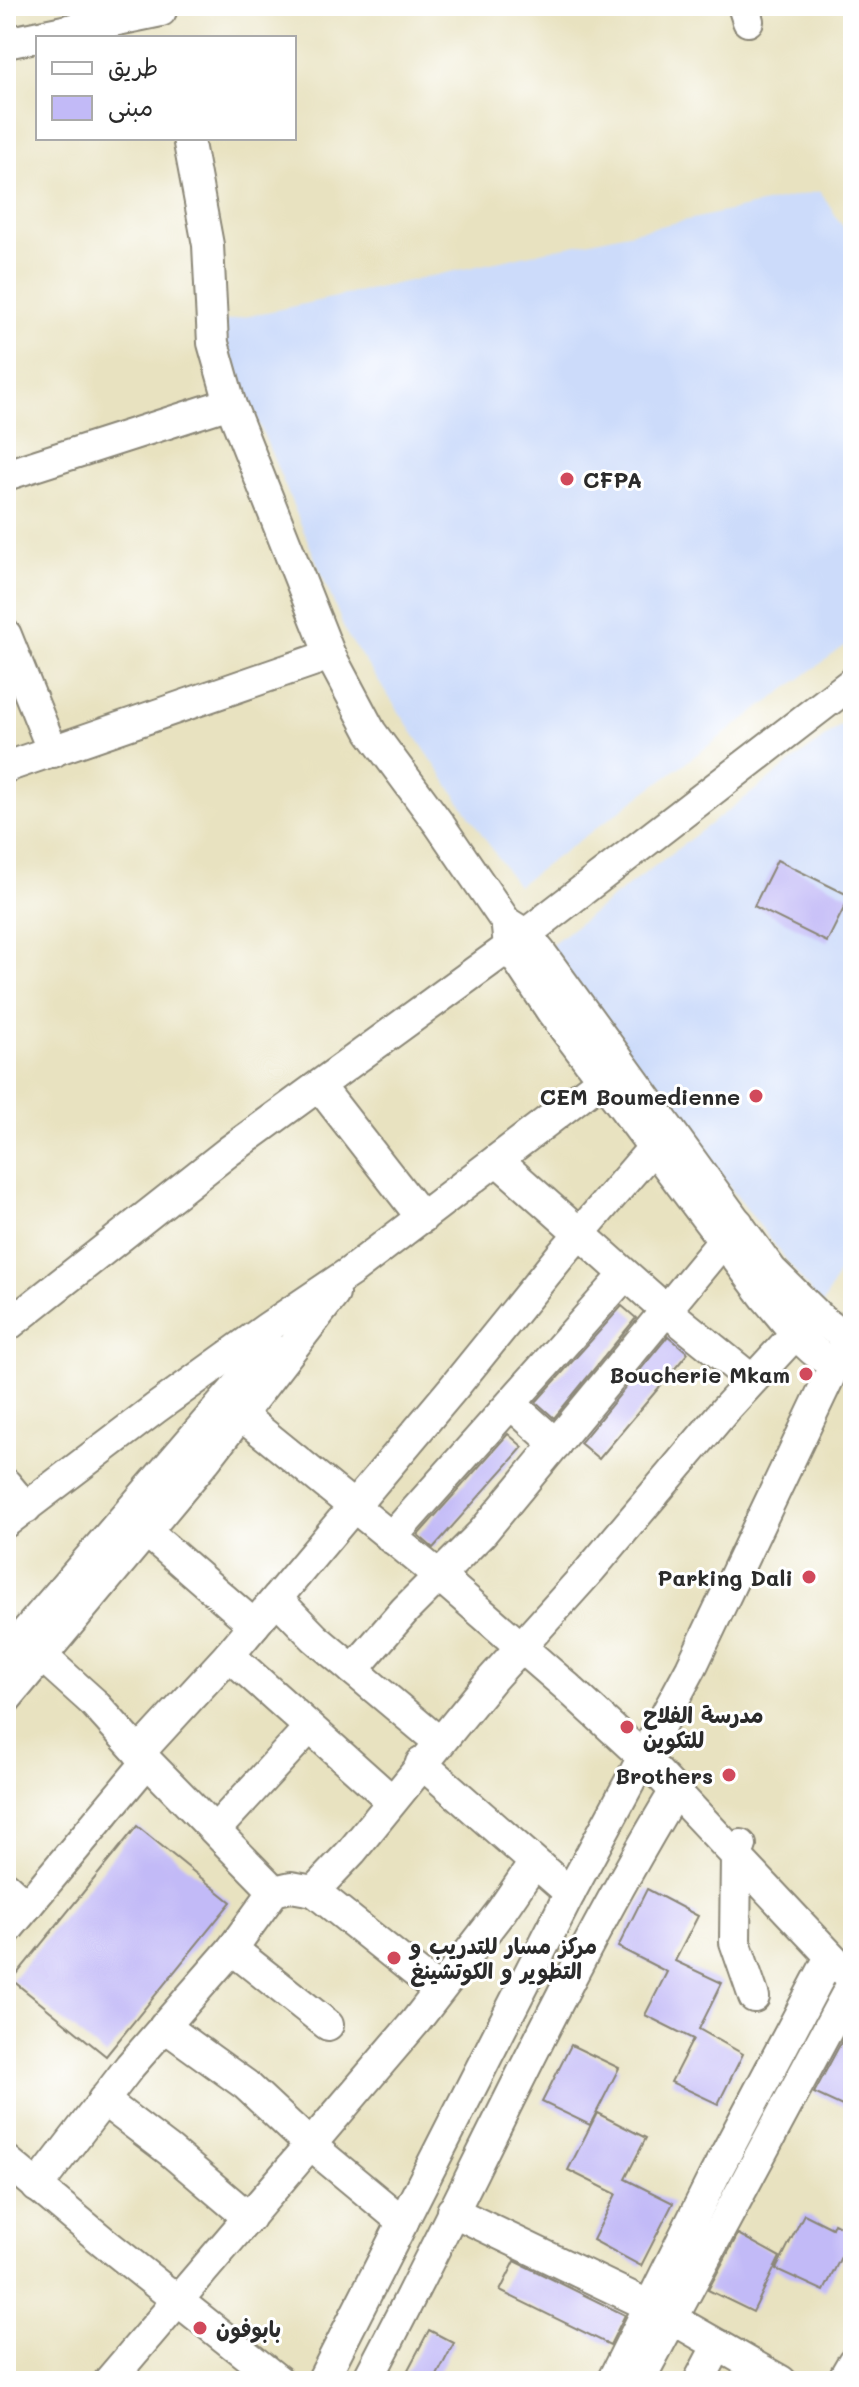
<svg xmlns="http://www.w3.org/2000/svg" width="859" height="2387" font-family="Mali,'Playpen Sans Arabic',sans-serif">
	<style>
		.built { fill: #ccdbfa }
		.building { fill: #c2baf7 }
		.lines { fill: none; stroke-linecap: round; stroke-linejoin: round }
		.minor-casing { stroke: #8a8676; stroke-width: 34 }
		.minor { stroke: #fff; stroke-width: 30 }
		.poi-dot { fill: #d1495b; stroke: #fff; stroke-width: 3 }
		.labels { text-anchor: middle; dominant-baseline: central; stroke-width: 6; stroke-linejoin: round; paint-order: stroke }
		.poi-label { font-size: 22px; font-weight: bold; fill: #2b2b2b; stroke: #fff; text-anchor: start }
	</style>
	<rect width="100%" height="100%" fill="#fff"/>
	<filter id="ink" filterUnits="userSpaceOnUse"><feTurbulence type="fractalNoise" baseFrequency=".0125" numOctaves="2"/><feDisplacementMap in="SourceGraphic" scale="16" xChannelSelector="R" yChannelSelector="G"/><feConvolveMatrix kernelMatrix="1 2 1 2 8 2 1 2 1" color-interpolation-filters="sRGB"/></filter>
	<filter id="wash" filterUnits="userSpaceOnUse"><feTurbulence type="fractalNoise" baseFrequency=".006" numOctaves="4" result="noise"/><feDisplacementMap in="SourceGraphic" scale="32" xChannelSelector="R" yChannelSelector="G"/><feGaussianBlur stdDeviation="1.8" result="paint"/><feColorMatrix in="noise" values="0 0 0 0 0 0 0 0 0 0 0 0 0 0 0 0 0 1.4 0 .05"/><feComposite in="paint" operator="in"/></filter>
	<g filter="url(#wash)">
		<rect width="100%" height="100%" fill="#e8e2c0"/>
		<!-- built -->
		<g class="built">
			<polygon points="820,191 853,243 853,640 517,886 347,635 217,323"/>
			<polygon points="853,716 853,1244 822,1306 545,949"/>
		</g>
		<g id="blocks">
			<!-- building -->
			<g class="building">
				<polygon points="777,860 850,896 827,942 754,906"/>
				<polygon points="622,1306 636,1318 554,1418 536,1402"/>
				<polygon points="668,1336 688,1353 599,1459 580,1443"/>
				<polygon points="508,1434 523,1447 433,1548 418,1535"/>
				<polygon points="137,1826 231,1902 106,2056 12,1980"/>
				<polygon points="647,1889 698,1916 675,1961 722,1983 699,2029 743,2054 718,2104 671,2082 693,2039 645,2015 667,1972 618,1947"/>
				<polygon points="844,2037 853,2042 853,2111 814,2093"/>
				<polygon points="571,2045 619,2068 590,2125 542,2102"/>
				<polygon points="597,2113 646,2138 625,2179 673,2203 641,2266 593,2240 616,2194 568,2170"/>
				<polygon points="804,2214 832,2228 834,2223 853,2233 824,2291 776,2269"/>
				<polygon points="738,2234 780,2257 753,2312 708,2290"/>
				<polygon points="515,2261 625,2315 610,2345 500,2291"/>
				<polygon points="429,2330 454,2343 434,2381 402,2381"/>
			</g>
		</g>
	</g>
	<g filter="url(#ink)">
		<use href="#blocks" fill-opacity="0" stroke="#8a8676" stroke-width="2"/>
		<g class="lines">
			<!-- minor casing -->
			<g class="minor-casing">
				<g id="minor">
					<polyline points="743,6 748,21"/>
					<polyline points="6,43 161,11"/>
					<polyline points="188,138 208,245 213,343 230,403 330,655 371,732 439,824 506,922 525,934 541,953 772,1271 822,1320 853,1343"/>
					<polyline points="6,475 230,403"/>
					<polyline points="6,635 53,752"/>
					<polyline points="6,767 330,655"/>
					<path d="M 507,928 L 509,947 L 552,1012 L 766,1298 C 783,1317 809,1355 834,1363 C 839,1365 847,1363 853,1362"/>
					<polyline points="320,1087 422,1218"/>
					<polyline points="497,1160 667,1311 752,1380"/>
					<polyline points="6,1327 229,1151 509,947 853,682"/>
					<polyline points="511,1404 556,1444"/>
					<polyline points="242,1416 438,1575 566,1686 642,1756 853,1980"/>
					<polyline points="6,1484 26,1508"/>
					<polyline points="6,1522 156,1408 267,1328 350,1272 621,1065"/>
					<polyline points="147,1532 254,1625"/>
					<polyline points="391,1538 625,1275"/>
					<polyline points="277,1599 315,1638 439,1742"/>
					<polyline points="6,1655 271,1347"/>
					<polyline points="229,1655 391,1800"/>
					<polyline points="42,1656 93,1702 139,1753 274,1891"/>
					<polyline points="353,1670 405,1610 482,1533 738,1223"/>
					<polyline points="6,1699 205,1461 334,1294"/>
					<polyline points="139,1753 229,1655 455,1386 561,1255 653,1148"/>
					<polyline points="421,1763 570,1893"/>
					<polyline points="216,1829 309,1728"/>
					<polyline points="741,1845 736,1856 735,1942 754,1997"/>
					<polyline points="6,1887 27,1906"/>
					<polyline points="314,1891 438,1990"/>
					<polyline points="6,1931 147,1762"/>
					<polyline points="232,1949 328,2025"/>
					<polyline points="164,2026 246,2085 309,2144 403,2222"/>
					<polyline points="103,2100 170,2151 249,2218"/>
					<polyline points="6,2160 104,2242 279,2381"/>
					<polyline points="37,2187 130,2066 232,1949 274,1891 291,1887 314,1891 352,1851 492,1679 590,1570 725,1410 796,1333"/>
					<polyline points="452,2211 650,2306 781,2381"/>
					<polyline points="109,2381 416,2021 502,1910 534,1863"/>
					<polyline points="322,2381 570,1893 691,1668 853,1327"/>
					<path d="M 367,2381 C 471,2185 560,1981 675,1791"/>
					<polyline points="612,2381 714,2176 830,1957"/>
					<polyline points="639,2381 853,1982"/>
					<polyline points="699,2381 718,2345"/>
					<polyline points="842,2381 853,2362"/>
				</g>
			</g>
			<!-- minor -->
			<use href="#minor" class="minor"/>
		</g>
	</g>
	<!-- markers -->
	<g class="poi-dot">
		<circle cx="567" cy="479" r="8"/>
		<circle cx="756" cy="1096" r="8"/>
		<circle cx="806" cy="1374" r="8"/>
		<circle cx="809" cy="1577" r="8"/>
		<circle cx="627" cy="1727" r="8"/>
		<circle cx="729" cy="1775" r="8"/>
		<circle cx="394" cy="1958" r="8"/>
		<circle cx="200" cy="2328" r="8"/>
	</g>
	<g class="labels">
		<!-- poi labels -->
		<g class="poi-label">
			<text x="583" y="479">CFPA</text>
			<text x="740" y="1096" text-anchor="end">CEM Boumedienne</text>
			<text x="790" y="1374" text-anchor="end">Boucherie Mkam</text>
			<text x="793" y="1577" text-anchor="end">Parking Dali</text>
			<text x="643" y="1714">مدرسة الفلاح<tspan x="643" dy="25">للتكوين</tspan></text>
			<text x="713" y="1775" text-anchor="end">Brothers</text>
			<text x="410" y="1945">مركز مسار للتدريب و<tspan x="410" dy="25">التطوير و الكوتشينغ</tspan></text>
			<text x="216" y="2328">بابوفون</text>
		</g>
	</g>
	<!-- margin -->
	<rect width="859" height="2387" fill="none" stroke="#fff" stroke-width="32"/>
	<!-- legend -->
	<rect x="36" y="36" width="260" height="104" fill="#ffffff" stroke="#aaaaaa" stroke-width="2"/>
	<rect x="52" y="62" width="40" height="12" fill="#ffffff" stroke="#aaaaaa" stroke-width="2"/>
	<text x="108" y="76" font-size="24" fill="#2b2b2b">طريق</text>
	<rect x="52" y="96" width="40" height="24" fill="#c2baf7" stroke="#aaaaaa" stroke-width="2"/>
	<text x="108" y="116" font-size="24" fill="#2b2b2b">مبنى</text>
</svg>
